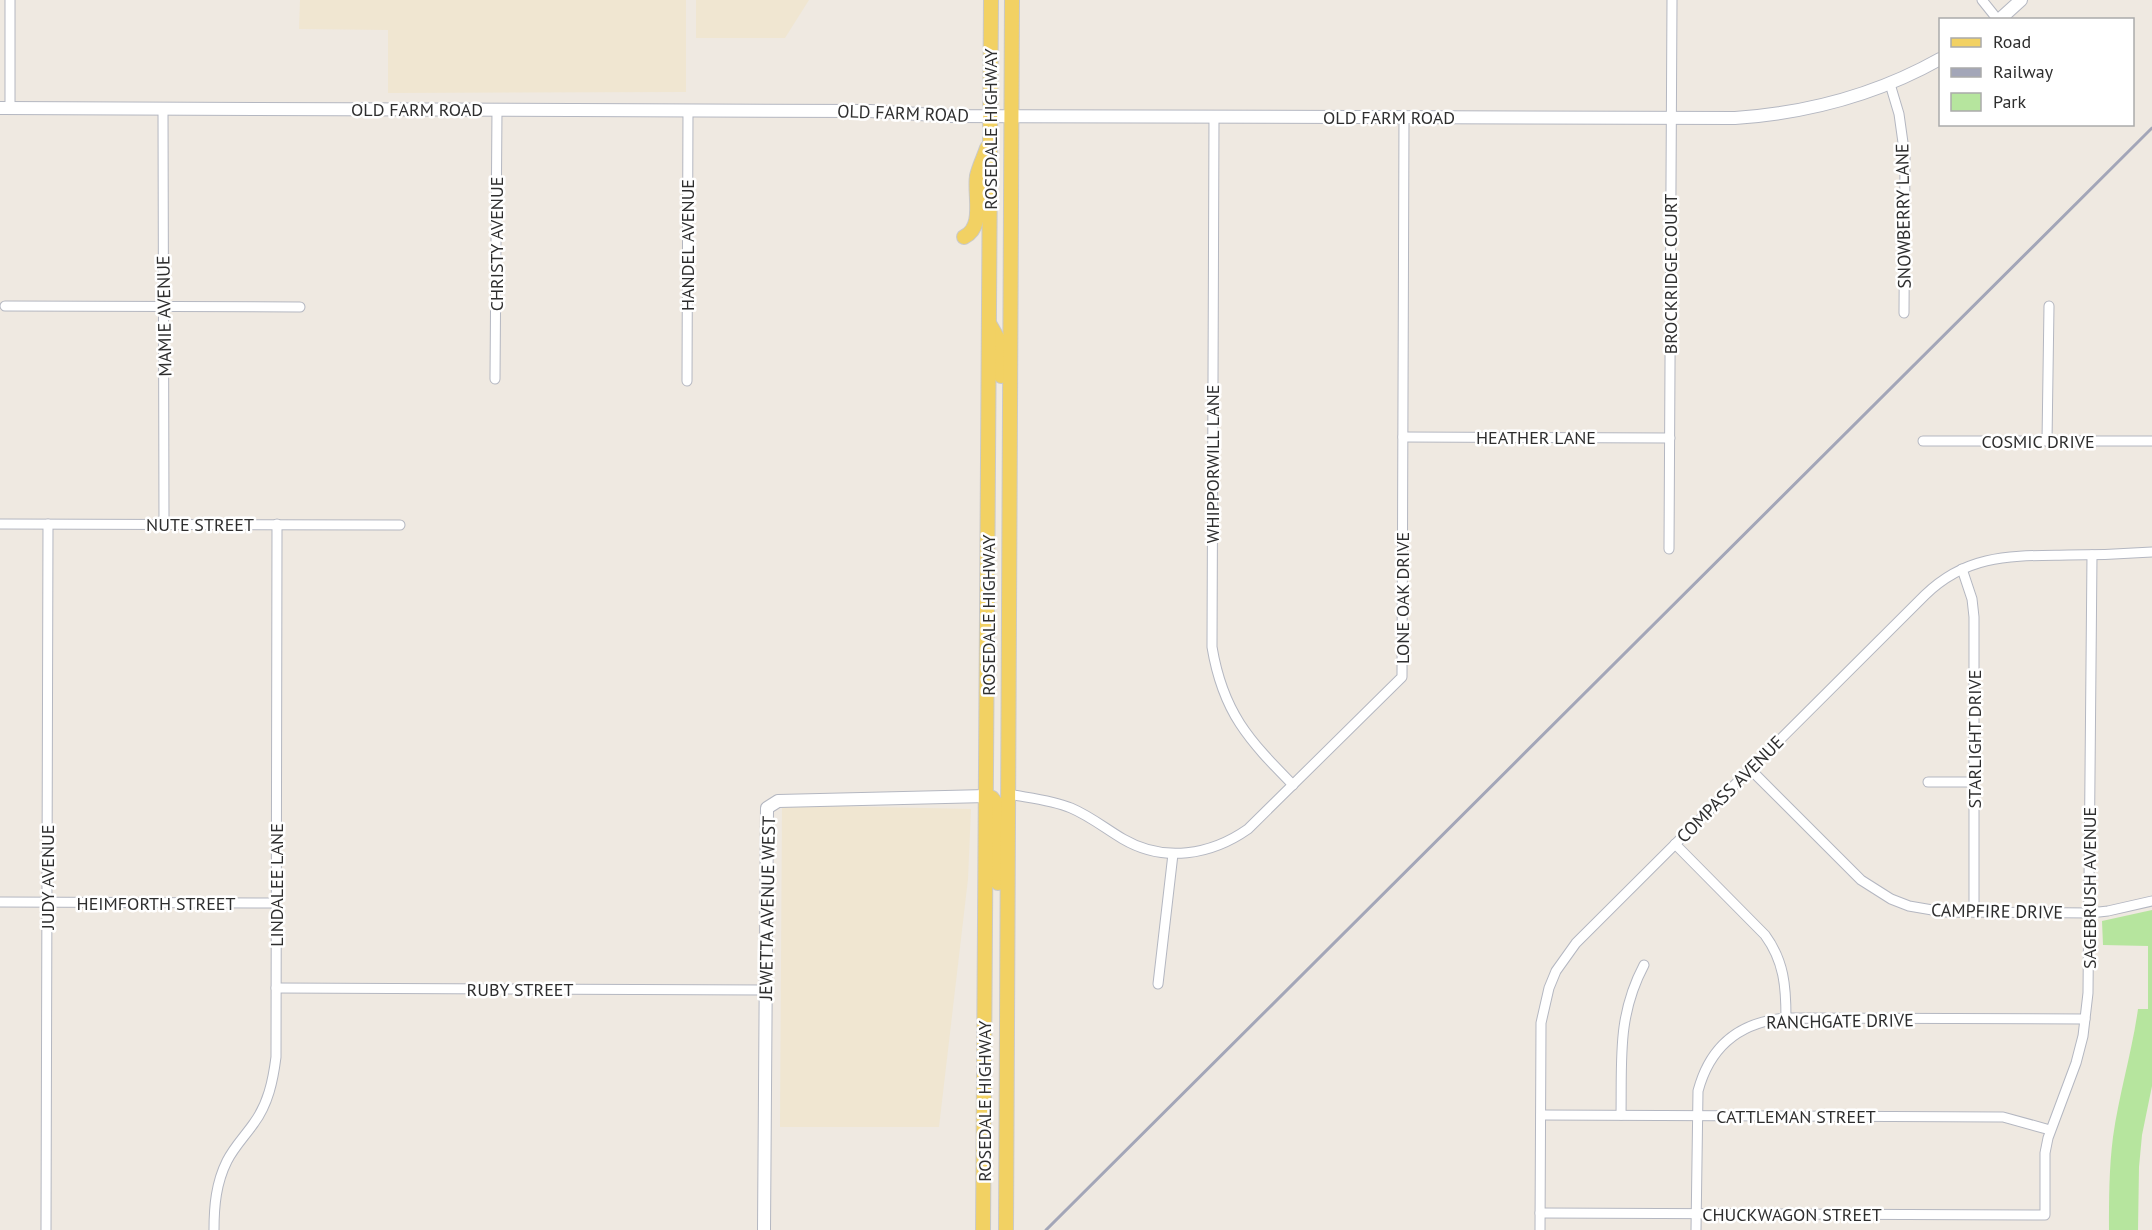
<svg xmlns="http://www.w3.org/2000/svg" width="2152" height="1230" font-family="'PT Sans',sans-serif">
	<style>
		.education { fill: #f0e6d1 }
		.green { fill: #b6e59e }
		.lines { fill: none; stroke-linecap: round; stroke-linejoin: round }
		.street-casing { stroke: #b4b7c1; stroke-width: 11 }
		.secondary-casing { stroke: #b4b7c1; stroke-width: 14 }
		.primary-casing { stroke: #c9c9c9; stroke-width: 16 }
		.street { stroke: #fff; stroke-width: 9 }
		.secondary { stroke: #fff; stroke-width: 12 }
		.primary { stroke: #f2d163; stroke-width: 14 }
		.rail { stroke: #a3a6b8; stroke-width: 3 }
		.labels { text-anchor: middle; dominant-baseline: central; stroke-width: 5; stroke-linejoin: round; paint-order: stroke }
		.street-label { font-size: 18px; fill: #2e2e2e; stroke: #fff }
	</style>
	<rect width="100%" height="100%" fill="#efe9e1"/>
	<!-- education -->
	<g class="education">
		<polygon points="300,0 686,0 686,92 388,93 388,30 299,29"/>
		<polygon points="696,0 809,0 785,38 696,38"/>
		<polygon points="782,805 971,809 968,879 939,1127 780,1127"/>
	</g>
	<!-- green -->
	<path class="green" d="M 2152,910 L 2152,1086 L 2142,1135 L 2139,1167 L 2138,1230 L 2109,1230 C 2109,1199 2109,1168 2113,1137 C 2119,1094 2132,1052 2138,1009 L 2148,1009 L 2148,946 L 2103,945 L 2102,921 Z"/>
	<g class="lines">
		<!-- street casing -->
		<g class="street-casing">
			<g id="street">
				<polyline points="1982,0 1998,20"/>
				<polyline points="1890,84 1899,114 1905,157 1904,313"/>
				<polyline points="10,108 10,0"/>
				<polyline points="163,108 164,524"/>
				<path d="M 1214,117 L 1212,647 C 1223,713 1249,740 1293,785"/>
				<polyline points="5,306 300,307"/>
				<polyline points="495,379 497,109"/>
				<polyline points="687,381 688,110"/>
				<polyline points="1403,437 1670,438"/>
				<polyline points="1923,441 2152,441"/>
				<polyline points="2047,441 2049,306"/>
				<polyline points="0,524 400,525"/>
				<polyline points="1669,549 1672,0"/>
				<polyline points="1962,569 1972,599 1974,617 1974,912"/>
				<polyline points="1750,769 1861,880 1891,899 1909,906 1944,912 2090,913 2108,911 2152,901"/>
				<polyline points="1928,782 1974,782"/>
				<path d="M 1008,794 C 1029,798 1052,800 1071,808 C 1090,816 1106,829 1123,839 C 1164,863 1211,855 1248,829 L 1402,677 L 1404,117"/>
				<path d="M 1675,844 L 1765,935 C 1784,961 1786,986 1786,1018"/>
				<polyline points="0,902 276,903"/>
				<polyline points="1158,984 1173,854"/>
				<polyline points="276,988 765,990"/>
				<polyline points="1541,1115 2003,1117 2050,1130"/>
				<path d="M 1621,1115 C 1622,1059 1617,1016 1644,965"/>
				<polyline points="1540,1213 2045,1215 2045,1153 2048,1138 2076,1063 2083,1036 2088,993 2092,555"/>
				<polyline points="46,1230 48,524"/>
				<path d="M 214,1230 C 214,1206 216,1183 227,1161 C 234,1147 245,1136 254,1123 C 268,1104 273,1081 276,1057 L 277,524"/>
				<path d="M 1540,1230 L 1541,1023 L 1549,988 L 1556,971 L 1576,943 L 1925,595 C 1968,553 2013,556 2068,555 C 2096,555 2124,554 2152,552"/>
				<path d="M 1696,1230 L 1698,1091 C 1710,1046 1739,1022 1786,1018 L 2085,1019"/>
			</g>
		</g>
		<!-- secondary casing -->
		<g class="secondary-casing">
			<g id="secondary">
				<polyline points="1999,20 2021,0"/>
				<path d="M 0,108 L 870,111 L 951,116 L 1735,118 C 1808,113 1876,95 1940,59"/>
				<polyline points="764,1230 767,808 778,801 987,796"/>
			</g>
		</g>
		<!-- primary casing -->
		<g class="primary-casing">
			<g id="primary">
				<path d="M 964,237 C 985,227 974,195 977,176 C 979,167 984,157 987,148"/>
				<polyline points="990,325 998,339 1001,376"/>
				<polyline points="987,796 992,798 998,806 998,883"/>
				<polyline points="983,1230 991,0"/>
				<polyline points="1006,1230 1012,0"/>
			</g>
		</g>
		<!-- street -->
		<use href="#street" class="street"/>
		<!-- secondary -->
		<use href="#secondary" class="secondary"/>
		<!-- primary -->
		<use href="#primary" class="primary"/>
		<!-- rail -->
		<polyline class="rail" points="1046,1230 2152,128"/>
	</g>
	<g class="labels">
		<!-- street labels -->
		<g class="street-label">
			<text x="417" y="109">OLD FARM ROAD</text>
			<text transform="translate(903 113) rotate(2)">OLD FARM ROAD</text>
			<text x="1389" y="117">OLD FARM ROAD</text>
			<text transform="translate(990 129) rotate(-90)">ROSEDALE HIGHWAY</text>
			<text transform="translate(1903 216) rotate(-91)">SNOWBERRY LANE</text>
			<text transform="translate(496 244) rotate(-90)">CHRISTY AVENUE</text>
			<text transform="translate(687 245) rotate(-90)">HANDEL AVENUE</text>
			<text transform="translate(1670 274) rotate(-90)">BROCKRIDGE COURT</text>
			<text transform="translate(164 316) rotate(-91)">MAMIE AVENUE</text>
			<text x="1536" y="437">HEATHER LANE</text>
			<text x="2038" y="441">COSMIC DRIVE</text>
			<text transform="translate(1212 464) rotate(-90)">WHIPPORWILL LANE</text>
			<text x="200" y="524">NUTE STREET</text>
			<text transform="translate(1402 598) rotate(-90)">LONE OAK DRIVE</text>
			<text transform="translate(988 615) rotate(-90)">ROSEDALE HIGHWAY</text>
			<text transform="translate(1974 739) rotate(-90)">STARLIGHT DRIVE</text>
			<text transform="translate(1730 789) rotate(-45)">COMPASS AVENUE</text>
			<text transform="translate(47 877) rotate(-90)">JUDY AVENUE</text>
			<text transform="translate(276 885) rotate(-90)">LINDALEE LANE</text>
			<text transform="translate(2089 888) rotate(-90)">SAGEBRUSH AVENUE</text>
			<text x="156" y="903">HEIMFORTH STREET</text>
			<text transform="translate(767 908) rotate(-89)">JEWETTA AVENUE WEST</text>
			<text transform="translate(1997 911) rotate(1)">CAMPFIRE DRIVE</text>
			<text x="520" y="989">RUBY STREET</text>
			<text transform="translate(1840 1021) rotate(-1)">RANCHGATE DRIVE</text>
			<text transform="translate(984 1101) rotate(-90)">ROSEDALE HIGHWAY</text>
			<text x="1796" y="1116">CATTLEMAN STREET</text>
			<text x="1792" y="1214">CHUCKWAGON STREET</text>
		</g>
	</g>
	<!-- legend -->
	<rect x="1939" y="18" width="195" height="108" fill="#ffffff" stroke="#ababab" stroke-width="1.5"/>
	<rect x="1951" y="38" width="30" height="9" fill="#f2d163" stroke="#ababab" stroke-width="1.5"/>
	<text x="1993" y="48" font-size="18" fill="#2e2e2e">Road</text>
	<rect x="1951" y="68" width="30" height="9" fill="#a3a6b8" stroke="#ababab" stroke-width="1.5"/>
	<text x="1993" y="78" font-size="18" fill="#2e2e2e">Railway</text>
	<rect x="1951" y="93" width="30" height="18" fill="#b6e59e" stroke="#ababab" stroke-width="1.5"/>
	<text x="1993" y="108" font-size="18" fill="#2e2e2e">Park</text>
</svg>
